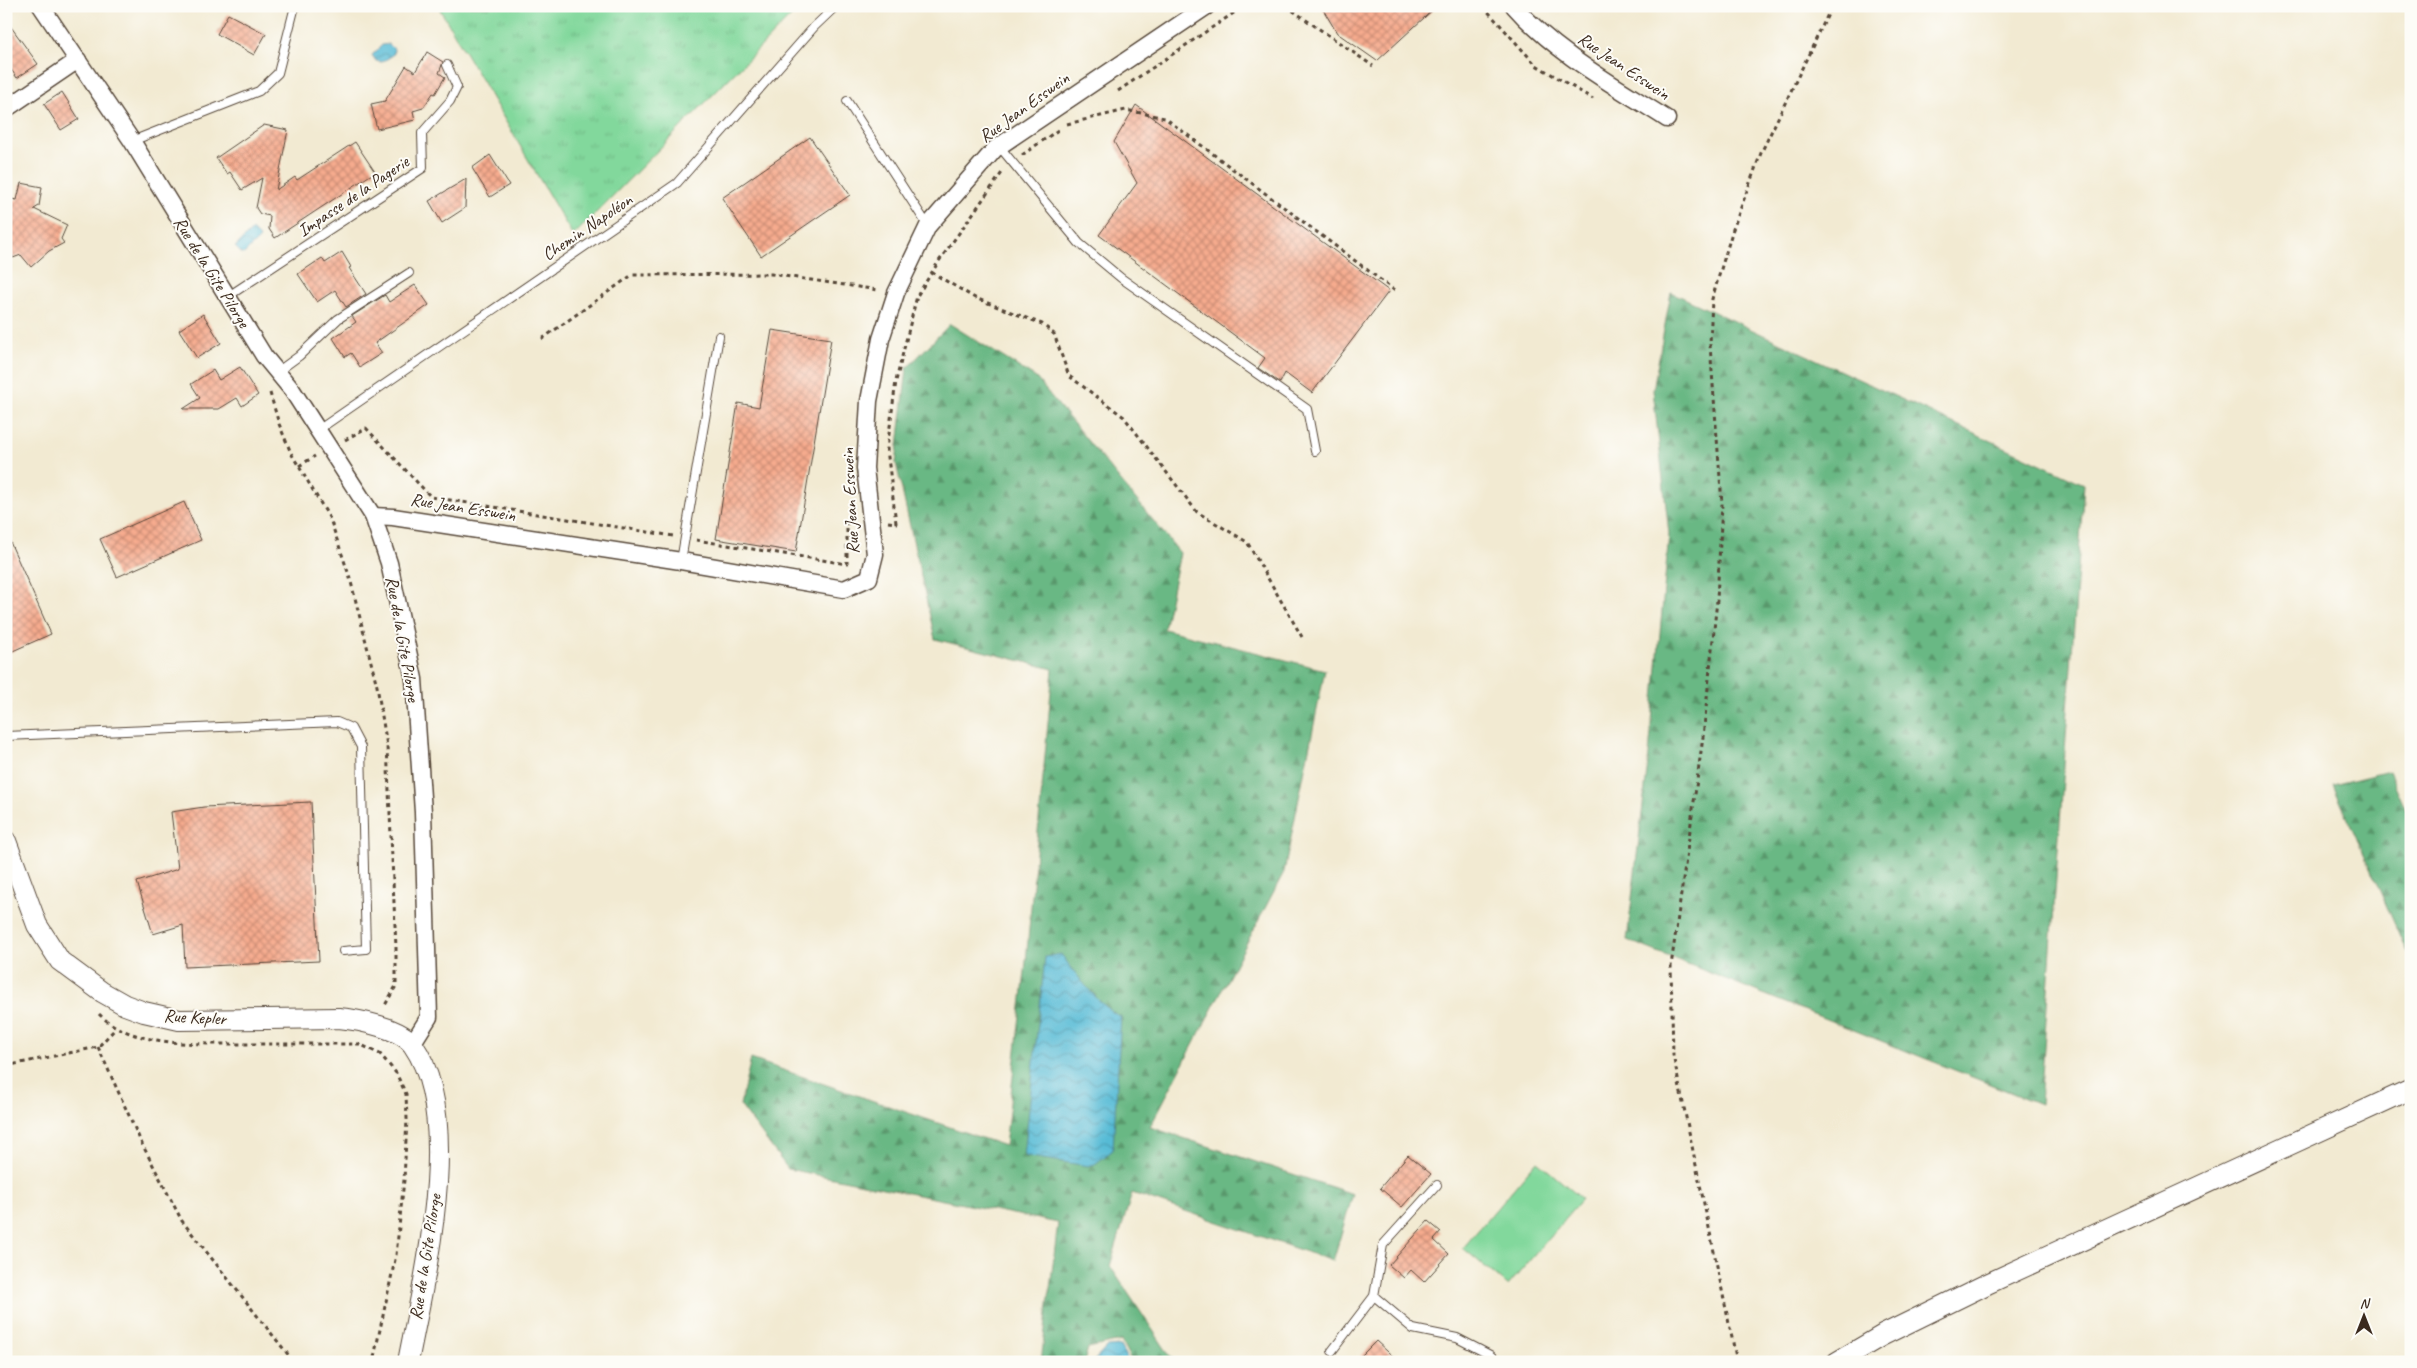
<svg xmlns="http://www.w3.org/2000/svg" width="2417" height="1368" font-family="Caveat,sans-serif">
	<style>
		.grass { fill: url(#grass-tufts); stroke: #5e815d }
		.forest { fill: url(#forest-firs); stroke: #527151 }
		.park { fill: #82d89c; stroke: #5e815d }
		.water { fill: url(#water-waves); stroke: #49727a }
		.building { fill: url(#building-cross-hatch) }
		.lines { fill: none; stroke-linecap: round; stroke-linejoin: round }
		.service-casing { stroke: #564739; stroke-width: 10 }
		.minor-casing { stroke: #564739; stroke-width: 19 }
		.tertiary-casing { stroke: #564739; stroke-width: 22 }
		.path { stroke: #564739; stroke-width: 3; stroke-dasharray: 4 4; stroke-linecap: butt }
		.service { stroke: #fff; stroke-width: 8 }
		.minor { stroke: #fff; stroke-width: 16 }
		.tertiary { stroke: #fff; stroke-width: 20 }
		.labels { text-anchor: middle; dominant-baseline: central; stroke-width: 4; stroke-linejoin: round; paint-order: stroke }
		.street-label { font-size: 18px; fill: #3b2a1e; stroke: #fdfcf7 }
	</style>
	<defs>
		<pattern id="grass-tufts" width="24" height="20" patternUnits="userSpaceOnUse" patternTransform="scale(1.25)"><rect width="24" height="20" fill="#82d89c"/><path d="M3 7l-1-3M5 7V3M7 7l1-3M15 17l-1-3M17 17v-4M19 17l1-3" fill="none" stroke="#71ba86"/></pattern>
		<pattern id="forest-firs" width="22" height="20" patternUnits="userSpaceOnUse" patternTransform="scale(1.25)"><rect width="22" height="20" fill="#69b884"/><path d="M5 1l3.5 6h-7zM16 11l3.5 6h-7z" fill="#58966b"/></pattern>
		<pattern id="water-waves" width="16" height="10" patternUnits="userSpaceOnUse" patternTransform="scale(1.25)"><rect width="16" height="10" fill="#57bbd6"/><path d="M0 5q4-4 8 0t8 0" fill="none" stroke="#4998ad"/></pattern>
		<pattern id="building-cross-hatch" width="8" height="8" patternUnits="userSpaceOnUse" patternTransform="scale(1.25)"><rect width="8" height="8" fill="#f6ab8e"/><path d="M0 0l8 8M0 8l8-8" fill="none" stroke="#c88b73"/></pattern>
	</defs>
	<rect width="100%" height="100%" fill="#fdfcf7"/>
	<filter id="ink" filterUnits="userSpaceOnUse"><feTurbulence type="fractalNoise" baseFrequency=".02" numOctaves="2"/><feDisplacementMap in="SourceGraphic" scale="10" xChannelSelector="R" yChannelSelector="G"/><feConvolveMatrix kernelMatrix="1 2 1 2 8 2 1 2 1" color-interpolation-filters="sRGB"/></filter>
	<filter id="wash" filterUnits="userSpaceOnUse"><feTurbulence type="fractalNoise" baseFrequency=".0096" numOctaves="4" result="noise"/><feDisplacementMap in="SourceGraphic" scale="20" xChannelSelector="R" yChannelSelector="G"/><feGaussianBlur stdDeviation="1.12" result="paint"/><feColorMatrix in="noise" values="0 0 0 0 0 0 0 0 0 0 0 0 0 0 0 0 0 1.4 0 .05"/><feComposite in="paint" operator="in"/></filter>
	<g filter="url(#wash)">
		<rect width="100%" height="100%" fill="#f2ead2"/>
		<!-- grass -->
		<polygon class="grass" points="438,6 801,6 573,236"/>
		<!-- forest -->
		<g class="forest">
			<polygon points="1671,292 2084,484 2040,1104 1627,940 1649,754 1669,534 1653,390"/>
			<polygon points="950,324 1036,378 1180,553 1164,629 1325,670 1284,872 1150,1127 1353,1194 1333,1261 1132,1193 1110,1266 1174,1362 1132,1362 1121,1341 1088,1348 1084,1362 1041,1362 1058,1223 788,1169 740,1105 751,1059 1005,1146 1025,972 1053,669 935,639 896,463 907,368"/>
			<polygon points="2389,771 2411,822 2411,961 2333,785"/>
		</g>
		<!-- park -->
		<polygon class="park" points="1537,1161 1582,1199 1508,1286 1463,1248"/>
		<!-- water -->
		<g class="water">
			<polygon points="389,44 394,49 393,55 382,62 376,61 372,55 382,45"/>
			<polygon points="252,230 260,238 243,255 235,247"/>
			<path d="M 1061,954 C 1075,973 1100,1007 1121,1017 L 1113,1150 L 1095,1164 L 1088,1166 L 1024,1156 L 1045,957 Z"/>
			<polygon points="1120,1346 1129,1362 1093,1362 1107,1347"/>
		</g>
		<g id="blocks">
			<!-- building -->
			<g class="building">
				<polygon points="1321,6 1437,6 1377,61 1337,33"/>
				<polygon points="228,14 266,34 254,55 217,34"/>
				<polygon points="6,20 38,64 17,78 6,62"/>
				<polygon points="427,52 443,62 439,73 445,77 435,94 433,93 423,108 413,111 415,120 377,129 371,104 385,101 406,66 415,72"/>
				<polygon points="62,92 79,119 61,130 44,104"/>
				<polygon points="1136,105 1389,291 1312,393 1285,373 1280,383 1258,368 1265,358 1099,235 1137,183 1114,142"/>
				<polygon points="264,125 288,130 276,190 295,177 297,180 355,142 375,172 275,238 269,229 270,216 260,214 256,208 262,178 242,190 230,172 227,174 216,158"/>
				<polygon points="810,137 850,195 761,256 722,198"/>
				<polygon points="490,155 509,185 490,197 472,168"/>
				<polygon points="466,179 465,208 442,223 429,201"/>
				<polygon points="21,183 42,187 39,206 34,209 67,225 61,239 64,243 49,251 31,267 21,255 13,258 6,242 6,198 17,200"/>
				<polygon points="342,252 351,267 349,268 366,294 346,307 335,290 317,302 298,274 322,258 325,263"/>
				<polygon points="415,285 429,305 375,343 382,353 360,367 351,353 345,357 333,338 356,322 352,316 385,295 389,302"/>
				<polygon points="203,314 221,343 197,358 179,330"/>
				<polygon points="772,330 831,339 796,552 716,539 738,403 759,407"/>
				<polygon points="240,367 258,395 242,406 237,398 219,409 183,409 200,398 191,384 213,370 219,380"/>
				<polygon points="184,502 201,540 117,577 100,539"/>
				<polygon points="6,533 51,634 6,654"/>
				<polygon points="311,802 319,961 185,967 183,925 153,934 137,882 178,869 171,812 204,807"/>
				<polygon points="1408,1155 1431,1174 1402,1207 1380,1188"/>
				<polygon points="1428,1221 1441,1232 1434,1240 1449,1254 1424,1282 1411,1270 1404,1278 1389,1265"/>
				<polygon points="1376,1341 1399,1362 1355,1362"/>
			</g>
		</g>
	</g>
	<g filter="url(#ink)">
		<use href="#blocks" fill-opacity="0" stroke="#564739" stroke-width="1"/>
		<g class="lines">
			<!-- service casing -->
			<g class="service-casing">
				<g id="service">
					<polyline points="847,101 928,226"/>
					<polyline points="132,141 259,91 278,73 295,6"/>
					<polyline points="999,146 1079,243 1121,278 1307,409 1315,451"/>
					<polyline points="227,297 423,168 422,133 450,101 457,87 447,65"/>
					<polyline points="277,372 299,356 338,319 409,273"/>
					<polyline points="318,430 677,183 814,27 836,6"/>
					<polyline points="681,561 719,336"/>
					<polyline points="6,736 337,722 351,728 361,747 366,949 343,951"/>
					<polyline points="1374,1296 1413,1329 1457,1338 1490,1355 1498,1362"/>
					<polyline points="1332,1351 1374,1296 1383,1245 1437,1185"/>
				</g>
			</g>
			<!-- minor casing -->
			<g class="minor-casing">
				<g id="minor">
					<polyline points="41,6 132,141 264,356 292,390 373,516 389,563 414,679 423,812 429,1017 412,1044"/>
					<path d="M 1514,6 C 1555,53 1614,85 1667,119"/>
					<polyline points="6,109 78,60"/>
					<polyline points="373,516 393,517 681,561 844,589 869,578 875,554 865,468 869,401 881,339 896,293 928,226 995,149 1207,6"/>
				</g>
			</g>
			<!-- tertiary casing -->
			<g class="tertiary-casing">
				<g id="tertiary">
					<path d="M 6,841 L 37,925 L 60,961 L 102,992 L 125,1005 L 144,1012 L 179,1020 L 339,1018 C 359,1020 401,1028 413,1045 C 464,1118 424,1279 408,1362"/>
					<polyline points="1837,1362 1883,1335 1987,1284 2411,1089"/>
				</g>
			</g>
			<!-- path -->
			<g class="path">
				<polyline points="1286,6 1373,66"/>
				<polyline points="1483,6 1536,65 1593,99"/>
				<polyline points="1118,91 1244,6"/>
				<polyline points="1067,124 1126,110 1165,118 1394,290"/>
				<polyline points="1022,155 1058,130"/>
				<polyline points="931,272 975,298 1042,324 1054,334 1069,376 1124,417 1197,512 1247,542 1302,637"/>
				<polyline points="542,339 632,275 771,274 878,290"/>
				<polyline points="270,393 279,424 291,453 330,519 350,578 377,686 387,746 396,948 396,986 384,1007"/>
				<polyline points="345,440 366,428 431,497 673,536"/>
				<polyline points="299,466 315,456"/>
				<polyline points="888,522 896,523 887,449 896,381 917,296 939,261 1004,170"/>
				<polyline points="696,540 847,564 847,520 854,521"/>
				<path d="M 99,1014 C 135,1050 205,1043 252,1044 C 288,1044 324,1044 359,1044 L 380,1054 L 396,1073 L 406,1094 L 407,1119 L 404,1180 L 396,1255 L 373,1362"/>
				<polyline points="98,1047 141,1142 182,1221 294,1362"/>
				<polyline points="6,1066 98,1047 116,1028"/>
				<polyline points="1737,1362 1673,1055 1671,966 1703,737 1717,600 1722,504 1710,345 1712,299 1733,229 1761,153 1832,6"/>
			</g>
			<!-- service -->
			<use href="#service" class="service"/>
			<!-- minor -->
			<use href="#minor" class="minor"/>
			<!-- tertiary -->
			<use href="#tertiary" class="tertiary"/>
		</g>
	</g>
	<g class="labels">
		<!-- street labels -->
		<g class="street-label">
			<text transform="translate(1624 66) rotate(34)">Rue Jean Esswein</text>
			<text transform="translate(1024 107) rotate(-36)">Rue Jean Esswein</text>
			<text transform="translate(353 196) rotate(-34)">Impasse de la Pagerie</text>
			<text transform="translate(587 227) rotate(-34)">Chemin Napoléon</text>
			<text transform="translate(212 272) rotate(58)">Rue de la Gite Pilorge</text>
			<text transform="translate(850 501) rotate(-93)">Rue Jean Esswein</text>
			<text transform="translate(463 507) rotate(9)">Rue Jean Esswein</text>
			<text transform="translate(403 639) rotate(80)">Rue de la Gite Pilorge</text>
			<text transform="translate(195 1017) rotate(3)">Rue Kepler</text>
			<text transform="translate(425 1257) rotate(-81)">Rue de la Gite Pilorge</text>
		</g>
	</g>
	<!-- margin -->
	<rect width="2417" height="1368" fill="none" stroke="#fdfcf7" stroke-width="25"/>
	<!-- north arrow -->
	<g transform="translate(2364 1316)" stroke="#fdfcf7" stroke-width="4" paint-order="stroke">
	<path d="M0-4L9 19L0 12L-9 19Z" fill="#3b2a1e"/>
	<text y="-8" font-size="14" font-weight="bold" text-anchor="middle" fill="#3b2a1e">N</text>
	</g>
</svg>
